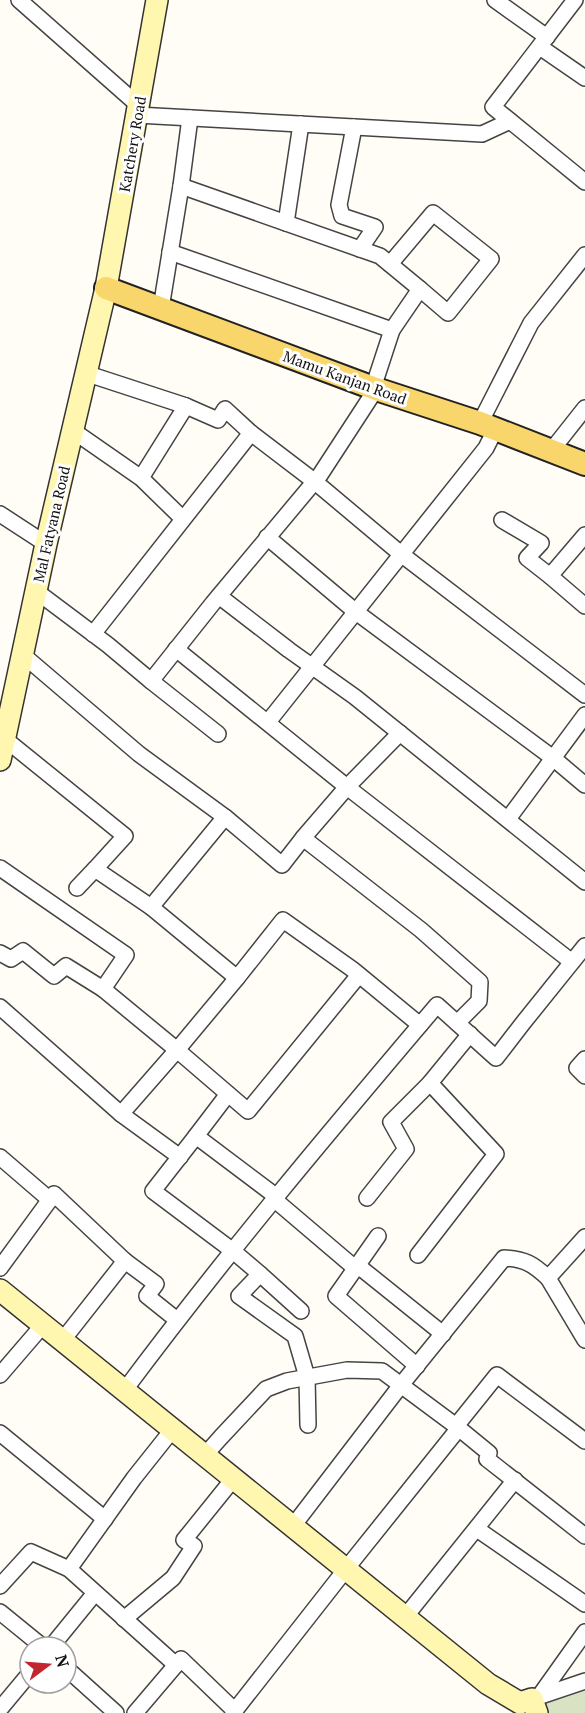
<svg xmlns="http://www.w3.org/2000/svg" width="585" height="1713" font-family="'PT Serif',serif">
	<style>
		.cemetery { fill: #d9e3c4 }
		.lines { fill: none; stroke-linecap: round; stroke-linejoin: round }
		.street-casing { stroke: #444; stroke-width: 18 }
		.secondary-casing { stroke: #333; stroke-width: 24 }
		.primary-casing { stroke: #222; stroke-width: 26 }
		.street { stroke: #fff; stroke-width: 15 }
		.secondary { stroke: #fff6b0; stroke-width: 21 }
		.primary { stroke: #f9d66b; stroke-width: 22 }
		.labels { text-anchor: middle; dominant-baseline: central; stroke-width: 6; stroke-linejoin: round; paint-order: stroke }
		.street-label { font-size: 15px; fill: #111; stroke: #fff }
	</style>
	<rect width="100%" height="100%" fill="#fffdf5"/>
	<!-- cemetery -->
	<polygon class="cemetery" points="585,1681 585,1713 537,1713 532,1699"/>
	<g class="lines">
		<!-- street casing -->
		<g class="street-casing">
			<g id="street">
				<polyline points="19,0 138,105"/>
				<polyline points="495,0 547,37"/>
				<polyline points="575,0 493,107 585,182"/>
				<polyline points="540,47 585,78"/>
				<polyline points="137,115 482,134 510,121"/>
				<polyline points="354,127 339,205 342,216 375,227 360,249"/>
				<polyline points="181,186 380,256 420,289 392,330 373,388"/>
				<polyline points="286,223 301,124"/>
				<polyline points="170,252 392,330"/>
				<polyline points="390,264 433,213 491,259 448,313 420,289"/>
				<polyline points="161,308 181,186 190,118"/>
				<polyline points="85,373 186,406 141,478"/>
				<polyline points="186,406 218,420 225,409 251,433 314,481 401,554 585,695"/>
				<polyline points="480,423 531,323 585,255"/>
				<polyline points="72,430 141,478 183,519"/>
				<polyline points="551,451 585,408"/>
				<polyline points="0,514 46,544"/>
				<polyline points="502,520 541,543 527,558 550,576"/>
				<polyline points="585,535 550,576 585,606"/>
				<polyline points="267,537 356,612 553,758 585,785"/>
				<polyline points="36,591 108,645 151,681"/>
				<polyline points="219,596 289,650 355,697 585,882"/>
				<polyline points="93,634 251,433"/>
				<polyline points="23,655 139,754 225,817 282,865 303,838 347,787 176,649"/>
				<polyline points="268,722 486,448 495,430"/>
				<polyline points="400,733 347,787 572,962"/>
				<polyline points="218,734 151,681 213,603 320,475 376,389"/>
				<polyline points="5,739 125,836 95,869 151,907"/>
				<polyline points="225,817 151,907 237,978 283,920 352,969 420,1025"/>
				<polyline points="508,819 585,715"/>
				<polyline points="303,838 421,930 480,982 479,1001 457,1023"/>
				<polyline points="0,868 126,955 103,989 66,966 54,976 23,951 11,959 0,953"/>
				<polyline points="77,888 95,869"/>
				<polyline points="103,989 177,1050 237,978"/>
				<polyline points="0,1007 121,1114 177,1050 248,1111 359,975"/>
				<polyline points="585,1059 577,1068 585,1076"/>
				<polyline points="430,1083 470,1034"/>
				<polyline points="121,1114 180,1157"/>
				<polyline points="196,1136 228,1094"/>
				<polyline points="0,1157 50,1200"/>
				<polyline points="277,1197 196,1136 153,1191 233,1251 260,1274 239,1296 295,1336 307,1377 308,1425"/>
				<polyline points="367,1198 406,1149 391,1122 430,1083 496,1154 418,1255"/>
				<polyline points="275,1200 355,1268"/>
				<polyline points="378,1236 336,1296 417,1366"/>
				<polyline points="585,1237 548,1278 585,1340"/>
				<polyline points="125,1261 156,1284 147,1296 177,1320"/>
				<polyline points="357,1265 443,1334"/>
				<polyline points="0,1268 54,1194 125,1261 62,1341"/>
				<polyline points="260,1274 301,1311"/>
				<polyline points="0,1375 43,1325"/>
				<path d="M 124,1391 C 223,1258 330,1131 437,1005 L 496,1058 L 523,1023 L 585,946"/>
				<polyline points="456,1426 497,1375 585,1441"/>
				<polyline points="0,1433 105,1519"/>
				<polyline points="205,1455 221,1437 266,1389 287,1381 347,1370 382,1371 456,1426 489,1453 487,1459 585,1536"/>
				<path d="M 293,1526 L 401,1385 L 504,1258 C 525,1259 533,1264 548,1278"/>
				<polyline points="477,1529 585,1604"/>
				<polyline points="69,1569 176,1665"/>
				<polyline points="0,1586 31,1552 69,1569 134,1478 173,1429"/>
				<polyline points="0,1612 43,1647"/>
				<polyline points="405,1617 515,1480"/>
				<polyline points="124,1619 173,1578 194,1546 184,1540 234,1478"/>
				<polyline points="51,1647 95,1593"/>
				<polyline points="66,1668 116,1713"/>
				<polyline points="535,1698 585,1681"/>
				<polyline points="538,1698 585,1632"/>
				<polyline points="0,1709 30,1673"/>
				<polyline points="135,1713 181,1659 235,1711"/>
				<polyline points="233,1713 346,1569 459,1428"/>
			</g>
		</g>
		<!-- secondary casing -->
		<g class="secondary-casing">
			<g id="secondary">
				<polyline points="0,760 46,544 106,288 157,0"/>
				<polyline points="0,1290 488,1684 520,1703 532,1699 537,1713"/>
			</g>
		</g>
		<!-- primary casing -->
		<g class="primary-casing">
			<polyline id="primary" points="106,288 376,389 480,423 585,464"/>
		</g>
		<!-- street -->
		<use href="#street" class="street"/>
		<!-- secondary -->
		<use href="#secondary" class="secondary"/>
		<!-- primary -->
		<use href="#primary" class="primary"/>
	</g>
	<g class="labels">
		<!-- street labels -->
		<g class="street-label">
			<text transform="translate(132 144) rotate(-80)">Katchery Road</text>
			<text transform="translate(345 377) rotate(20)">Mamu Kanjan Road</text>
			<text transform="translate(51 524) rotate(-77)">Mal Fatyana Road</text>
		</g>
	</g>
	<!-- north arrow -->
	<g transform="translate(48 1665) rotate(74)"><circle r="28" fill="#ffffff" stroke="#a0a0a0" stroke-width="1.5"/>
	<path d="M0-4.5L10 22L0 15L-10 22Z" fill="#c4262e"/>
	<text y="-9" font-size="16" font-weight="bold" text-anchor="middle" fill="#111111">N</text>
	</g>
</svg>
